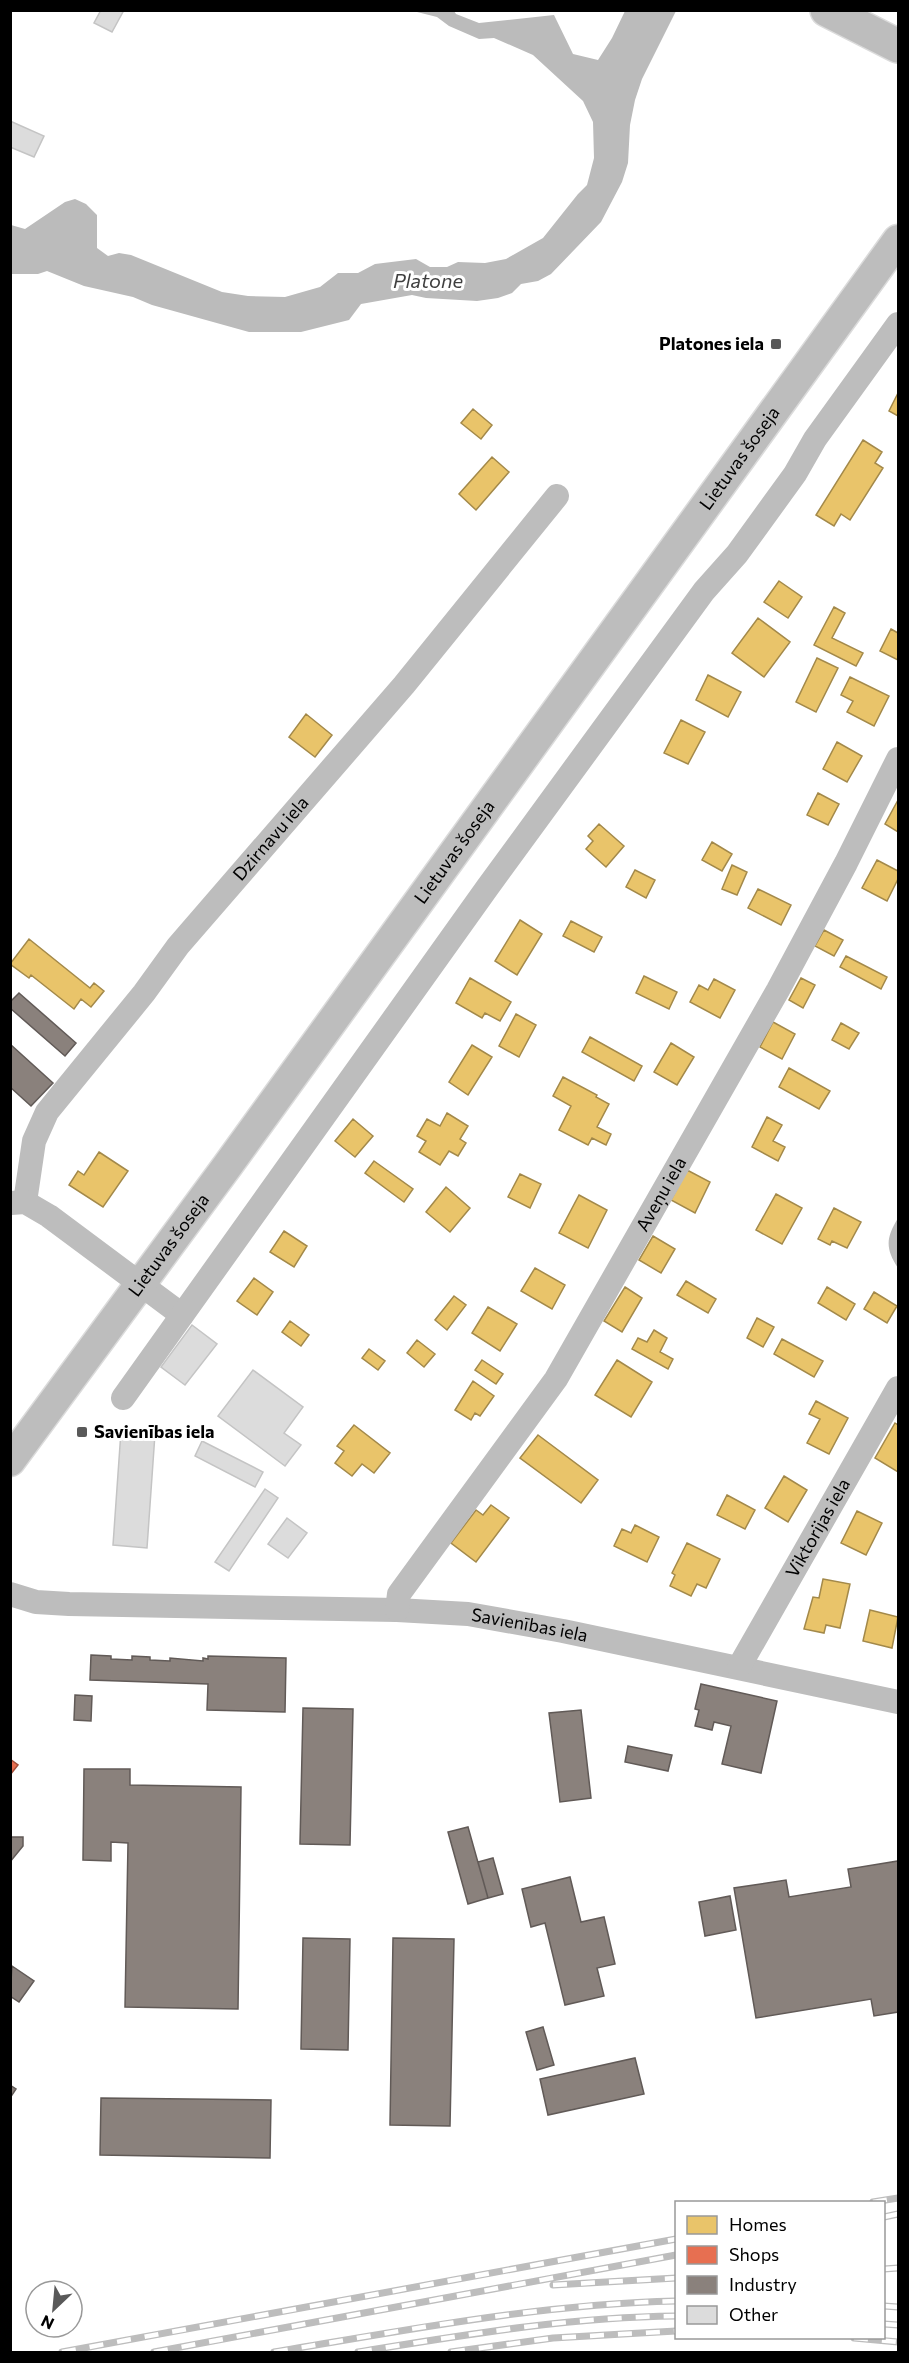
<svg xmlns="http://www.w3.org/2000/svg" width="909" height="2363" font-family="Commissioner,sans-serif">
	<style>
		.water { fill: #bbb }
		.homes { fill: #e9c46a; stroke: #a3894a; stroke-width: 1.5 }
		.shops { fill: #e76f51; stroke: #a24e39; stroke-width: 1.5 }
		.industry { fill: #8a817c; stroke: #615a57; stroke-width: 1.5 }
		.building { fill: #dcdcdc; stroke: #c4c4c4; stroke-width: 1.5 }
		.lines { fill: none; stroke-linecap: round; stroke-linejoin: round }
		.major-casing { stroke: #dbdbdb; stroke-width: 33 }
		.highway-casing { stroke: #dbdbdb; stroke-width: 36 }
		.minor { stroke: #bdbdbd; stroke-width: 24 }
		.major { stroke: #bdbdbd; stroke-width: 30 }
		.highway { stroke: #bdbdbd; stroke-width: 33 }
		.rail-casing { stroke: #bdbdbd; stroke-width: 7 }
		.rail { stroke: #fff; stroke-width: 4.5; stroke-dasharray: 14; stroke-linecap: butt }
		.poi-dot { fill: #595959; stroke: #fff; stroke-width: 2 }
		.labels { text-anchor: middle; stroke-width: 6; stroke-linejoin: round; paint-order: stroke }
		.poi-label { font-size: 18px; font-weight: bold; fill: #000; stroke: #fff; text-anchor: end }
		.street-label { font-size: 18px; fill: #000; stroke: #fff }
		.water-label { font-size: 20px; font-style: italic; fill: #3f3f3f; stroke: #fff }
	</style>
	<rect width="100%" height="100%" fill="#fff"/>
	<path class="water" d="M413 11H454L456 14 479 23 554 15 573 54 598 60 612 38 625 11H676L642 79 635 100 630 125 628 163 622 182 601 222 551 274 538 281 521 284 512 293 498 298 477 301 426 298 412 295 361 304 349 320 301 332H249L152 305 133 297 84 286 47 271 38 274H11V225L25 229 65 202 75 199 86 204 97 215V248L108 256 119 253 131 255 222 292 248 296 285 297 320 287 338 273H358L375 264 416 259 430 267H447L458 262 485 263 506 259 543 238 578 194 587 185 594 158 593 122 583 101 533 55 494 38 479 39 449 26 437 17Z
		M898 1218V1268C885 1248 886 1238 898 1218Z"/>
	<path class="homes" d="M898 393V416L889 411Z
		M473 409 492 425 481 439 461 423Z
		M863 440 882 452 875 463 883 468 850 520 841 514 834 526 816 515Z
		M492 457 509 472 476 510 459 494Z
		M779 581 802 597 788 618 764 602Z
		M834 607 845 613 832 638 863 653 856 666 814 645Z
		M758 618 790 642 764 677 732 653Z
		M891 629 898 633V660L880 651Z
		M817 658 838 668 816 712 796 702Z
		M708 675 741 692 728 717 696 700Z
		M850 677 889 696 874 726 847 712 853 701 841 695Z
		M306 714 332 735 315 757 289 737Z
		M681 720 705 732 688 764 664 753Z
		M837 742 862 756 847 782 823 769Z
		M818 793 839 804 828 825 807 815Z
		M898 800V832L885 824Z
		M599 824 624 846 606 867 586 849 593 841 588 836Z
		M712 842 732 854 722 871 702 860Z
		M877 860 898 871V879L887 901 862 888Z
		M732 865 747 872 737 895 722 889Z
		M635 870 655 880 646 898 626 887Z
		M758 889 791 905 781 925 748 908Z
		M520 920 542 934 517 975 495 961Z
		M571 921 602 937 594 952 563 936Z
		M824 930 843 940 834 956 815 946Z
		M29 939 90 988 94 983 104 991 91 1007 81 999 74 1009 31 975 29 978 10 964Z
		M846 956 887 977 881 989 840 967Z
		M644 976 677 992 669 1009 636 993Z
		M470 978 511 1002 500 1021 485 1013 482 1018 456 1003Z
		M801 978 815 985 803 1008 789 1000Z
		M714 979 735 990 720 1018 690 1002 699 985 708 990Z
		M516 1014 536 1025 519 1057 499 1046Z
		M773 1022 795 1034 782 1059 760 1047Z
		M841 1023 859 1033 849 1049 832 1040Z
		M590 1037 642 1066 634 1081 582 1052Z
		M671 1043 694 1057 677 1085 654 1072Z
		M472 1045 492 1057 468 1095 449 1082Z
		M789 1068 830 1091 819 1109 779 1087Z
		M563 1077 597 1095 596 1097 609 1104 597 1127 611 1134 606 1145 592 1138 588 1145 559 1130 571 1106 553 1096Z
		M447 1113 468 1126 460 1139 466 1143 458 1156 449 1151 440 1165 419 1152 426 1141 417 1136 427 1119 440 1126Z
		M767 1117 782 1125 773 1141 785 1147 778 1161 752 1147Z
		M353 1119 373 1136 355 1157 335 1141Z
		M99 1152 128 1171 103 1207 69 1185 78 1171 84 1175Z
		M374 1161 413 1189 404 1202 365 1173Z
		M687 1170 710 1182 695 1213 671 1200Z
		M520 1174 541 1184 530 1208 508 1197Z
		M446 1187 470 1208 450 1232 426 1212Z
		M776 1194 802 1208 782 1244 756 1230Z
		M579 1195 607 1210 588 1248 559 1233Z
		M834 1208 861 1222 847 1248 832 1241 830 1245 818 1239Z
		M284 1231 307 1246 294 1267 270 1252Z
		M653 1236 675 1249 661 1273 639 1260Z
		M535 1268 565 1285 552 1309 521 1291Z
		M254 1278 273 1292 257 1315 237 1301Z
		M686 1281 716 1299 708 1313 677 1295Z
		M625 1287 642 1298 622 1332 604 1321Z
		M827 1287 855 1304 846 1320 818 1303Z
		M874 1292 897 1306 887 1323 864 1309Z
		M454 1296 466 1305 447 1330 435 1320Z
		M488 1307 517 1324 500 1351 472 1333Z
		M757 1318 774 1327 763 1347 747 1338Z
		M290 1321 309 1335 301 1346 282 1332Z
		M654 1330 667 1338 660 1352 673 1359 668 1369 632 1349 638 1338 647 1342Z
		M782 1339 823 1361 814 1377 774 1354Z
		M417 1340 435 1354 424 1367 407 1353Z
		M369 1349 385 1361 378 1370 362 1358Z
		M482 1360 503 1374 496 1384 475 1370Z
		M617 1360 652 1382 631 1417 595 1395Z
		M473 1381 494 1396 480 1416 475 1413 471 1420 455 1410Z
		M816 1401 848 1418 829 1454 807 1443 820 1419 809 1414Z
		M895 1423 898 1425V1472L875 1458Z
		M354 1425 390 1453 374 1473 362 1464 352 1476 335 1463 344 1451 337 1446Z
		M538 1435 598 1480 581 1503 520 1458Z
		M784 1476 807 1490 788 1522 765 1508Z
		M727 1495 755 1510 745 1529 717 1515Z
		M491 1505 509 1518 476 1562 451 1543 476 1510 483 1515Z
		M857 1511 882 1523 866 1555 841 1543Z
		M635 1525 659 1537 647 1562 614 1546 622 1529 631 1533Z
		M687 1543 720 1559 706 1588 697 1584 691 1596 670 1586 675 1575 672 1573Z
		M823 1579 850 1584 840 1628 826 1625 824 1633 804 1629 813 1597 819 1598Z
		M870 1610 898 1617 892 1648 863 1641Z"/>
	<path class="shops" d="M10 1759 18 1765 10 1775Z"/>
	<path class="industry" d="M19 993 76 1043 65 1056 10 1008V1002Z
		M10 1044 53 1083 31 1106 10 1087Z
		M91 1655 111 1656V1659L132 1660V1656L150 1657V1660L170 1661V1658L203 1661V1658L208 1659V1656L286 1658 285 1712 207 1710 208 1684 90 1680Z
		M701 1684 777 1701 761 1773 722 1764 731 1726 714 1722 712 1730 695 1726 699 1710 695 1709Z
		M75 1695 92 1696 91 1721 74 1720Z
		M303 1708 353 1709 350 1845 300 1844Z
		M581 1710 591 1798 560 1802 549 1713Z
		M628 1746 672 1755 668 1771 625 1762Z
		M84 1769H130V1785L241 1787 238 2009 125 2007 128 1843 111 1842V1861L83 1860Z
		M468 1827 488 1898 468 1904 448 1832Z
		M10 1837H23V1846L10 1862Z
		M493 1858 503 1894 488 1898 478 1862Z
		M898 1861V2012L874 2016 871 1999 756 2018 734 1888 786 1880 789 1897 851 1887 848 1869Z
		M570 1877 581 1922 604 1917 615 1964 597 1968 604 1996 565 2005 545 1923 531 1927 522 1889Z
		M730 1896 736 1930 705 1936 699 1902Z
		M303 1938 350 1939 348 2050 301 2049Z
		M393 1938 454 1939 450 2126 390 2125Z
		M12 1966 34 1981 19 2002 10 1996Z
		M543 2027 554 2065 537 2070 526 2032Z
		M635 2058 644 2094 548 2115 540 2079Z
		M10 2085 16 2089 10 2098Z
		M101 2098 271 2100 270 2158 100 2155Z"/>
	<path class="building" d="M101 10H124L112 32 94 23Z
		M10 121 44 136 34 157 10 147Z
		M192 1325 217 1344 185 1385 161 1367Z
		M253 1370 303 1407 284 1433 301 1445 285 1466 218 1416Z
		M121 1431 155 1434 147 1548 113 1545Z
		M202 1441 263 1472 255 1487 195 1456Z
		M265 1489 278 1498 229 1571 215 1562Z
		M287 1518 307 1533 288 1558 268 1544Z"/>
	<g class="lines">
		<g class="major-casing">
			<g id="major">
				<path id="s5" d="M10 1461 228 1165 898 240"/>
			</g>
		</g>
		<g class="highway-casing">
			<path id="highway" d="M827 10 898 46"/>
		</g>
		<g class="minor">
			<path id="s1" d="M25 1202 34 1141 47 1112 144 993 178 946 404 685 557 496"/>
			<path d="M11 1203 25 1202 49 1216 182 1315"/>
			<path d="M123 1398 487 888 704 591 737 554 795 474 815 439 898 324"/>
			<path id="s2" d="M10 1594 36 1602 69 1604 397 1610 468 1614 563 1631 898 1702"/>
			<path id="s3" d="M397 1610 399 1594 556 1379 778 990 846 863 898 759"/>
			<path id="s4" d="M739 1667 898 1388"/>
		</g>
		<use href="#major" class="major"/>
		<use href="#highway" class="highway"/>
		<g class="rail-casing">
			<path id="rail" d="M873 2202 898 2198
				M884 2217 898 2214
				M884 2269 898 2268
				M553 2285 676 2278
				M884 2306 898 2307
				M884 2324 898 2325
				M854 2338 898 2342
				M62 2352 676 2239
				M154 2352 676 2255
				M274 2352C407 2330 541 2304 676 2301
				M358 2352C464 2335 569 2317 676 2316
				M451 2352 553 2338 676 2331"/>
		</g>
		<use href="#rail" class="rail"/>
	</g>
	<g class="poi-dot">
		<rect x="770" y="338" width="12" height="12" rx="3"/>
		<rect x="76" y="1426" width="12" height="12" rx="3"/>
	</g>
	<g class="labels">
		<g class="poi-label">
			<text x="764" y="350">Platones iela</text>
			<text x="94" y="1438" text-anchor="start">Savienības iela</text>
		</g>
		<g class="street-label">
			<text dy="6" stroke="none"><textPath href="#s5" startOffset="1240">Lietuvas šoseja</textPath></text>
			<text dy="6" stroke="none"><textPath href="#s1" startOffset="447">Dzirnavu iela</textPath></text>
			<text dy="6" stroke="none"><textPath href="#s5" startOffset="754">Lietuvas šoseja</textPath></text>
			<text dy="6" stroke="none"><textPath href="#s3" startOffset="495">Aveņu iela</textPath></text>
			<text dy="6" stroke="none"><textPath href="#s5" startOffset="268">Lietuvas šoseja</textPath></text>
			<text dy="6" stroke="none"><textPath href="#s4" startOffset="160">Viktorijas iela</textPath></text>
			<text dy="6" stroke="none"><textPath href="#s2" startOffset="522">Savienības iela</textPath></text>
		</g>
		<g class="water-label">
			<text x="428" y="288">Platone</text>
		</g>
	</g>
	<rect width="909" height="2363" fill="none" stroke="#000000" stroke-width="24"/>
	<rect x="675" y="2201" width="210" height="138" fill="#ffffff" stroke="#999999" stroke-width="1.5"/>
	<rect x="687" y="2216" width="30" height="18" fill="#e9c46a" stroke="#999999" stroke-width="1.5"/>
	<text x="729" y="2231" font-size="18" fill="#000000">Homes</text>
	<rect x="687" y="2246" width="30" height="18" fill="#e76f51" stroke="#999999" stroke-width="1.5"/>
	<text x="729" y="2261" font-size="18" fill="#000000">Shops</text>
	<rect x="687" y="2276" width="30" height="18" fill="#8a817c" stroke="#999999" stroke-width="1.5"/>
	<text x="729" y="2291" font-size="18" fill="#000000">Industry</text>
	<rect x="687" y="2306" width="30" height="18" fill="#dcdcdc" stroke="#999999" stroke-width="1.5"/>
	<text x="729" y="2321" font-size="18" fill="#000000">Other</text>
	<g transform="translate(54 2309) rotate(206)"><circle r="28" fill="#ffffff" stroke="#999999" stroke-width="1.5"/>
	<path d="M0-4.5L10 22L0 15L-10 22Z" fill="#595959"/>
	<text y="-9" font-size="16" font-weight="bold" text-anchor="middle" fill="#000000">N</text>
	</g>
</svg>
